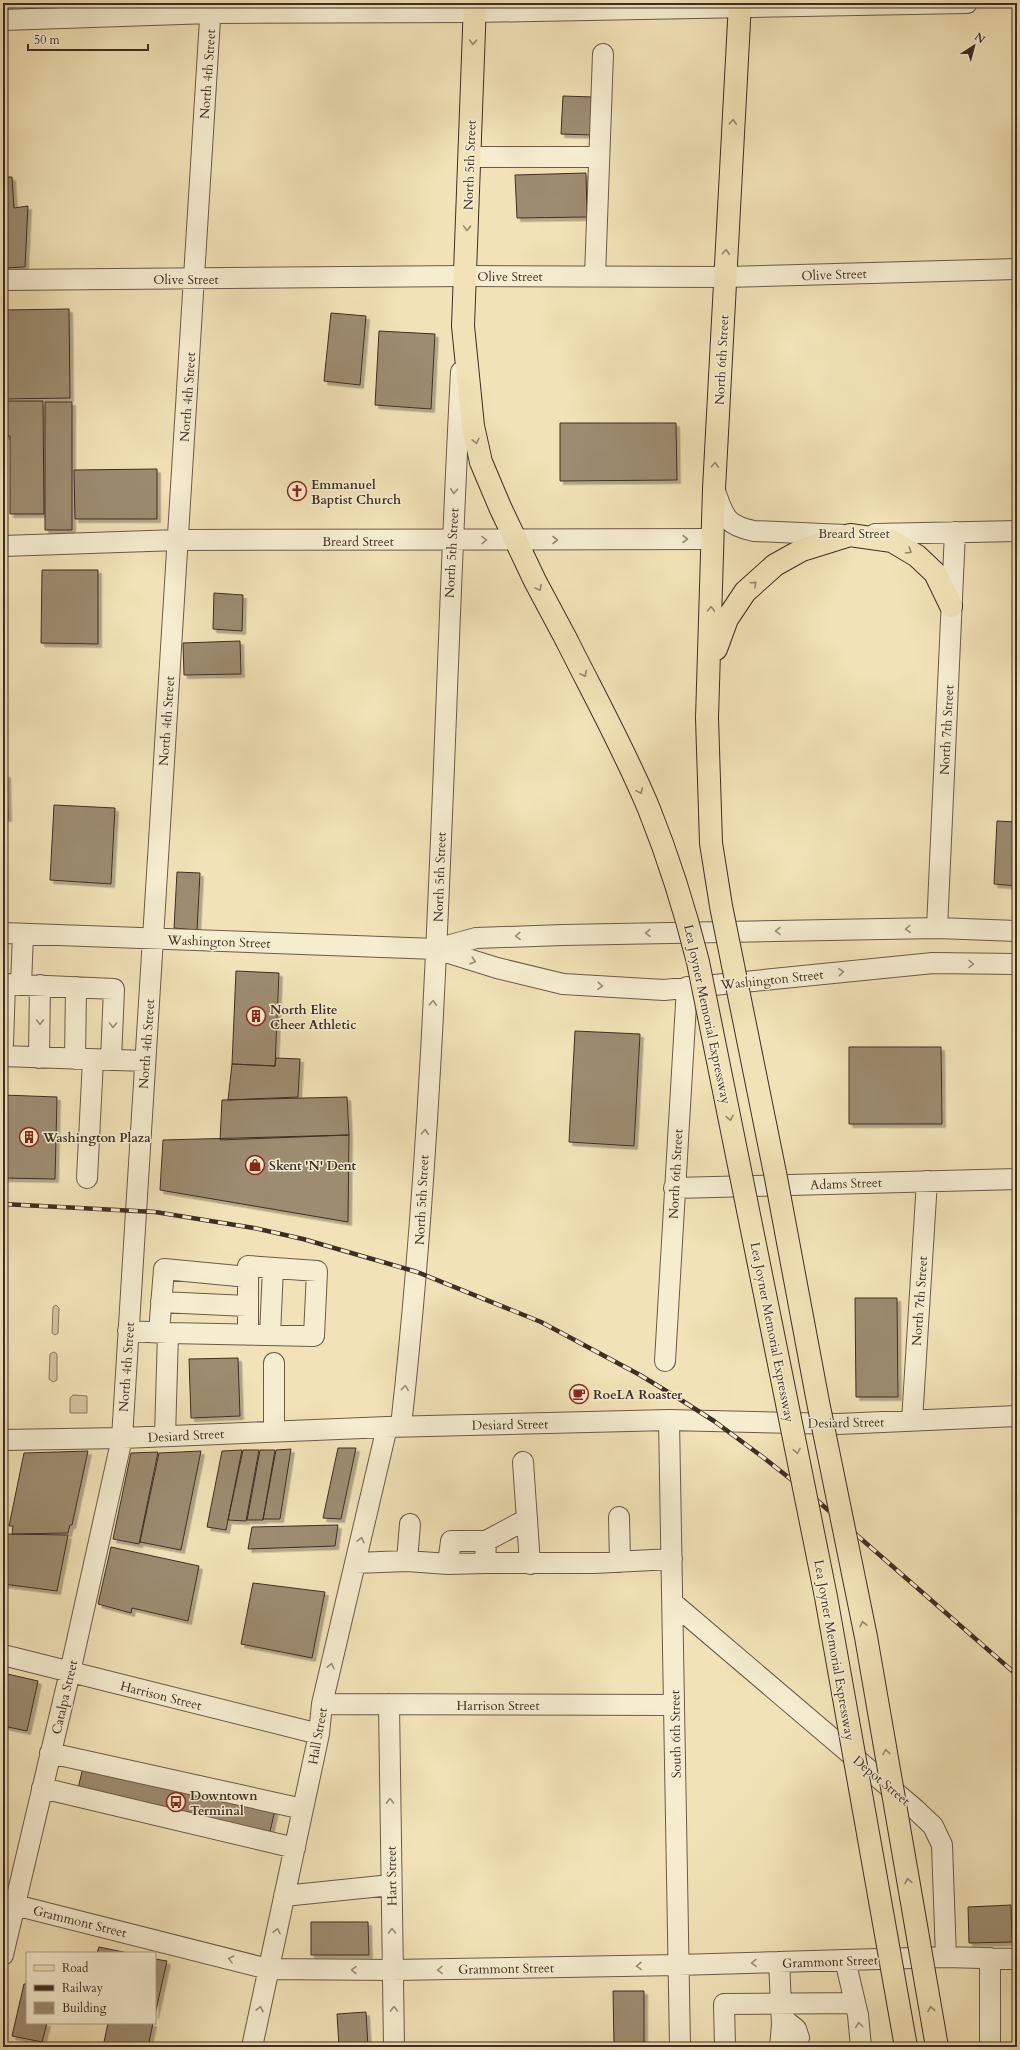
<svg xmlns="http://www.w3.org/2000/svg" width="1020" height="2050" font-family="Cardo,serif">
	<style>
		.green { fill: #d3c49e; stroke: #897860 }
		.building { fill: #9c8c70; stroke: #3f2d23; filter: url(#shadow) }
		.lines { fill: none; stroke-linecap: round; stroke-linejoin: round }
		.minor-casing { stroke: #6c5a48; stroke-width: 22 }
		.major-casing { stroke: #3f2d23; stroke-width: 24 }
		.minor { stroke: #f6edd0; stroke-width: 20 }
		.major { stroke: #f1e3b7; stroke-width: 22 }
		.rail-casing { stroke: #3f2d23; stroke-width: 4.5 }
		.rail { stroke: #f6edd0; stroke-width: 3; stroke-dasharray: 9; stroke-linecap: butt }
		.major-bridge-casing { stroke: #3f2d23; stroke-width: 24; stroke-linecap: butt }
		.major-bridge { stroke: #f1e3b7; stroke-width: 22 }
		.oneway { stroke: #98886d }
		.oneway2 { stroke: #9a8d7a }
		.labels { text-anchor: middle; stroke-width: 3; stroke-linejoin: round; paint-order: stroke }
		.street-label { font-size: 13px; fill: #3f2d23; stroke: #f6edd0 }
		.poi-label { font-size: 13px; font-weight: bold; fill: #3f2d23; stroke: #f6edd0; text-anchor: start }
	</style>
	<defs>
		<filter id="shadow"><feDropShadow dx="3.5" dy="3.5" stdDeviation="0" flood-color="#0004"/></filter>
	</defs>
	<rect width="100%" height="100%" fill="#f1e3b7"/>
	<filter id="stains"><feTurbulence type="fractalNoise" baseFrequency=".005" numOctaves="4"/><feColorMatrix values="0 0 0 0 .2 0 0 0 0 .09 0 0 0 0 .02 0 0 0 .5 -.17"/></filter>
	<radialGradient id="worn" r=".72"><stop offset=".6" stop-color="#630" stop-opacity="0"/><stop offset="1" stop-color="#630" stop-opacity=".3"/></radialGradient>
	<path class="green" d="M56 1305 59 1308 58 1333 55 1335 52 1333 53 1307Z
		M54 1352 57 1354V1380L53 1382 49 1379 50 1354Z
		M73 1395 87 1396V1413H70V1398Z"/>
	<path class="building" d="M563 96 594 97 592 135 561 134Z
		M586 173 587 217 517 218 515 175Z
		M3 177H12L14 208 28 206 25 267 3 268Z
		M69 309 70 398 3 399V310Z
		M331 313 366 316 360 385 324 381Z
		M379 331 435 334 431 409 375 405Z
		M3 401H43L44 514H10V436H3Z
		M45 402H72V530H45Z
		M560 423H676L677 480 560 481Z
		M157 469V519H75L74 470Z
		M42 570H98V644L41 643Z
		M214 593 243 595 242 631 213 629Z
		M240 641 241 674 184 675 183 643Z
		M3 774H7L8 818H3Z
		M54 805 115 808 111 884 50 880Z
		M997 821 1017 822V886L994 884Z
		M177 872 200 873 197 930 174 928Z
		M236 971 279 973 275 1066 232 1064Z
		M575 1031 640 1034 634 1146 569 1142Z
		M849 1047H941L942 1124H849Z
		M276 1058 300 1059 298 1097 228 1100 232 1064 275 1066Z
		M3 1095 57 1097 55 1179 3 1178Z
		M347 1097 349 1135 220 1140 222 1100Z
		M349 1135 348 1222 160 1190 163 1140Z
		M855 1298H897L898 1397H856Z
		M238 1358 240 1416 191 1418 189 1359Z
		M338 1448H356L341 1519 323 1518Z
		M291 1449 280 1519H263L276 1450Z
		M242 1450 226 1530 207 1527 222 1451Z
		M243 1450H259L246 1521 228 1520Z
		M260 1450H275L263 1520H247Z
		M88 1451 72 1525H70L68 1533 12 1534 13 1526H9L24 1453Z
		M201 1451 181 1550 140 1542 159 1453Z
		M158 1452 139 1544 113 1539 131 1453Z
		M338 1525 335 1546 248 1549 252 1527Z
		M3 1534 68 1535 57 1591 3 1584Z
		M111 1547 199 1566 188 1621 132 1608 131 1613 98 1604Z
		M253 1583 325 1592 312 1658 241 1644Z
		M3 1673 38 1681 27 1731 3 1726Z
		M83 1767 275 1810 269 1836 77 1793Z
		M1011 1905 1012 1942 969 1943 968 1907Z
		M311 1922H368L369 1955H311Z
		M99 1947 128 1953H97Z
		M155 1959 167 1961 155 2015Z
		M24 1984H27V2023H47L42 2042 12 2036Z
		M613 1991H644V2046H614Z
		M366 2012 368 2047H339L337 2014Z
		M108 2023H153L148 2047H103Z"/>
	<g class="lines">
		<g class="minor-casing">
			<path id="minor" d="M3 20 211 13 474 12 967 3
				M469 157H599
				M595 276 603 54
				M3 280 465 276 725 277 1017 269
				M715 491C724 516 725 525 754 531L845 535
				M875 534 1017 531
				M3 546 178 540 713 539
				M937 928 955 532
				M3 933 436 949 497 968 563 984 664 990 933 963 1017 964
				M436 949 476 938 563 935 937 928 1017 931
				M3 984 114 989 111 1060
				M21 985 23 934
				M3 1044 5 984
				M3 1056 145 1061
				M39 1058 40 985
				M75 1059 76 987
				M87 1178 93 1060
				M674 1188 1017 1179
				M161 1302 247 1306
				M128 1331 168 1333 165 1436
				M159 1332 164 1269 248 1277
				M168 1333 314 1336 317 1271 248 1266V1335
				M270 1335 273 1268
				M665 1361 687 987
				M669 1420 680 2047
				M912 1421 927 1181
				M401 1426C440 1077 442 723 461 372
				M274 1431V1363
				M3 1440 122 1438 387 1427 669 1420 838 1424 1017 1416
				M523 1462 530 1564
				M619 1517 620 1562
				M486 1541 527 1519
				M407 1561 410 1524
				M355 1563 407 1561 448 1564
				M485 1563 448 1564 451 1541H486L485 1563H594L672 1559
				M673 1603 915 1809 933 1826 942 1845 946 1957
				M3 1655 319 1734
				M322 1704 674 1705
				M389 1704 394 2047
				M50 1753 303 1809
				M42 1788 295 1848
				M284 1896 391 1885
				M3 1902 268 1969 393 1970 678 1965 946 1957 1017 1959
				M3 1955 70 1672 122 1438 211 3
				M990 1958V2047
				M845 1960 858 2015 861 2047
				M779 1962 782 2025 780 2047
				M782 2018 796 2029 799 2038
				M252 2047 319 1734 322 1704 387 1427
				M725 2047 724 2004 855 2003"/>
		</g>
		<g class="major-casing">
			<path id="major" d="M475 3 463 326 473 426 481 462 500 507 535 581 566 639
				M716 649 727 619 745 592 775 565 802 550 850 535 892 541 917 556 935 573 951 606
				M707 718 714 489 740 3"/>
		</g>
		<use href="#minor" class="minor"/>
		<use href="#major" class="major"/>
		<g class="rail-casing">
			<path id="rail" d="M3 1204 155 1212 254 1228 303 1239 417 1272 541 1322 640 1375 681 1400 714 1421 764 1458 812 1496 1017 1675"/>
		</g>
		<use href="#rail" class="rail"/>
		<g class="major-bridge-casing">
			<path id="major-bridge" d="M566 639C594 695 625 751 649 809 669 859 685 910 698 962L826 1597 906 2047
				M707 718 711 843 721 906 776 1178 818 1402 866 1637 937 2047"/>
		</g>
		<use href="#major-bridge" class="major-bridge"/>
	</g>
	<defs><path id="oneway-chevron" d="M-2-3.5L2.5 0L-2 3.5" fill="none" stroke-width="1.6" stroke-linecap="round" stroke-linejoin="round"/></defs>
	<g class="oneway">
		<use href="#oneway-chevron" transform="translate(473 42) rotate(92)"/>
		<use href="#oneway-chevron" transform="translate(733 122) rotate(-87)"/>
		<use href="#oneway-chevron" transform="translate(467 228) rotate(92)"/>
		<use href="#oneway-chevron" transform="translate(726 252) rotate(-87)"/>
		<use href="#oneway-chevron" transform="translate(476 441) rotate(77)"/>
		<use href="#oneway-chevron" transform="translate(715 465) rotate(-87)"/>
		<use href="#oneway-chevron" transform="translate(909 551) rotate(31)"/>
		<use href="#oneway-chevron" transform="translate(754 584) rotate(-42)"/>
		<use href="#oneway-chevron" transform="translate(539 588) rotate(62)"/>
		<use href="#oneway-chevron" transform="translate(711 609) rotate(-89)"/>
		<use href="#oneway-chevron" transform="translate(584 674) rotate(63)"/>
		<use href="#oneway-chevron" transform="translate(640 791) rotate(66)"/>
		<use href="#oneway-chevron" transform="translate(730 1118) rotate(79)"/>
		<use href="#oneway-chevron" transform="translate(797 1451) rotate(79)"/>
		<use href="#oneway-chevron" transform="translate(863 1624) rotate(-102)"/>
		<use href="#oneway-chevron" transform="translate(886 1752) rotate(-100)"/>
		<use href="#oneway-chevron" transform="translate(908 1881) rotate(-100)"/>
		<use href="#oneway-chevron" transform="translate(931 2009) rotate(-100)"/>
	</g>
	<g class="oneway2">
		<use href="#oneway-chevron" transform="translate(454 491) rotate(93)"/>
		<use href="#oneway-chevron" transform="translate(685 539)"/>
		<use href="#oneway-chevron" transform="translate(484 540) rotate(-1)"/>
		<use href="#oneway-chevron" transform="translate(555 540)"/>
		<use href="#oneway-chevron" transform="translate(908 929) rotate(179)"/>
		<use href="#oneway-chevron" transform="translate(778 931) rotate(179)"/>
		<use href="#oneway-chevron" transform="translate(648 933) rotate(179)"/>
		<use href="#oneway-chevron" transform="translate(518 936) rotate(178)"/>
		<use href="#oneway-chevron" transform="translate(473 961) rotate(18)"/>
		<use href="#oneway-chevron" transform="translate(971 964) rotate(1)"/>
		<use href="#oneway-chevron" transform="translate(841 972) rotate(-5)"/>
		<use href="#oneway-chevron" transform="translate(600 986) rotate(4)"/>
		<use href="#oneway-chevron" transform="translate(433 1003) rotate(-87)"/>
		<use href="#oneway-chevron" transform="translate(40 1022) rotate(90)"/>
		<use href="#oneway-chevron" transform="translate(113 1025) rotate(92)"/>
		<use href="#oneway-chevron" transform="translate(425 1132) rotate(-87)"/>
		<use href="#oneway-chevron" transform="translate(405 1388) rotate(-84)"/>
		<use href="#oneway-chevron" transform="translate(361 1540) rotate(-77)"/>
		<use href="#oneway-chevron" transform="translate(331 1666) rotate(-77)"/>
		<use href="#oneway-chevron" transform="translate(390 1801) rotate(-91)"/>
		<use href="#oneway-chevron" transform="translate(277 1931) rotate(-78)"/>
		<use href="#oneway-chevron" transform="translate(392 1931) rotate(-91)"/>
		<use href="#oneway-chevron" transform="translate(231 1959) rotate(-166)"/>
		<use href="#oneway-chevron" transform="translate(754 1963) rotate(178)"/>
		<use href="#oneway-chevron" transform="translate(639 1966) rotate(179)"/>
		<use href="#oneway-chevron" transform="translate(354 1970) rotate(-179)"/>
		<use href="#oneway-chevron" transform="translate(440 1970) rotate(179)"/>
		<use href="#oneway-chevron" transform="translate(260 2009) rotate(-78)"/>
		<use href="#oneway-chevron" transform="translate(394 2009) rotate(-91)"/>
		<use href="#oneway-chevron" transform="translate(859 2025) rotate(-97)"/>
	</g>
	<defs>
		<g id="church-ring" transform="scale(1)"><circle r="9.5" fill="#f6edd0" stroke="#8f2418" stroke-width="1.5"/><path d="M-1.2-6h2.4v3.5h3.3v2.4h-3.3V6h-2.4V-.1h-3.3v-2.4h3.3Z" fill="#8f2418"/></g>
		<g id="building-ring" transform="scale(1)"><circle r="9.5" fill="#f6edd0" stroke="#8f2418" stroke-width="1.5"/><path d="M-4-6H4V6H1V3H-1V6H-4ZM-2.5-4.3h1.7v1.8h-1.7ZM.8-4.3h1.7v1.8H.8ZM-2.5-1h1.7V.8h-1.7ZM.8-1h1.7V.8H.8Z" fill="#8f2418"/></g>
		<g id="shop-ring" transform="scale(1)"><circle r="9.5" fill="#f6edd0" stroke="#8f2418" stroke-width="1.5"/><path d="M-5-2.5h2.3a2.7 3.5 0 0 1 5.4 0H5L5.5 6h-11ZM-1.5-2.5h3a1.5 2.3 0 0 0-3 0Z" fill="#8f2418"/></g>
		<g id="cafe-ring" transform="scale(1)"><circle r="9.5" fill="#f6edd0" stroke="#8f2418" stroke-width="1.5"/><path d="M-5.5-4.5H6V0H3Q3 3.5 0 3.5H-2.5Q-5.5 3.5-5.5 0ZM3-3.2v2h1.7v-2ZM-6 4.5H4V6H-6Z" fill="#8f2418"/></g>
		<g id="bus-ring" transform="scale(1)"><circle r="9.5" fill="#f6edd0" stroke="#8f2418" stroke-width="1.5"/><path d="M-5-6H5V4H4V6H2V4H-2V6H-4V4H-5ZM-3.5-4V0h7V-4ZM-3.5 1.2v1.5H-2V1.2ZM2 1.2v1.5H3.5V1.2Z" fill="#8f2418"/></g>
	</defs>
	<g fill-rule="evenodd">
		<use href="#church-ring" x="297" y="491"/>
		<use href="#building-ring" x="256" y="1016"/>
		<use href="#building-ring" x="29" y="1137"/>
		<use href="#shop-ring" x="255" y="1165"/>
		<use href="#cafe-ring" x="579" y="1394"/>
		<use href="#bus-ring" x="176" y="1802"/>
	</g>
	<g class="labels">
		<g class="street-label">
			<text transform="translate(207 74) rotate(-86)" y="5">North 4th Street</text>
			<text transform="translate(469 165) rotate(-88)" y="5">North 5th Street</text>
			<text transform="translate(834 274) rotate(-2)" y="5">Olive Street</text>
			<text x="510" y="281">Olive Street</text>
			<text x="186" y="284">Olive Street</text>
			<text transform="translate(721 360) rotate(-87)" y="5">North 6th Street</text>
			<text transform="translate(187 397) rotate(-86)" y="5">North 4th Street</text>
			<text x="854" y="538">Breard Street</text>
			<text x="358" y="546">Breard Street</text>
			<text transform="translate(451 553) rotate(-87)" y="5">North 5th Street</text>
			<text transform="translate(166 721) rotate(-86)" y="5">North 4th Street</text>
			<text transform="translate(946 730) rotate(-87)" y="5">North 7th Street</text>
			<text transform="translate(439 877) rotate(-88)" y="5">North 5th Street</text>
			<text transform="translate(219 941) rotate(2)" y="5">Washington Street</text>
			<text transform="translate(772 979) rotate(-6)" y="5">Washington Street</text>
			<text transform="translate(708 1014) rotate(78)" y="5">Lea Joyner Memorial Expressway</text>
			<text transform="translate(146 1044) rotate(-86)" y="5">North 4th Street</text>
			<text transform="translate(675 1174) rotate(-87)" y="5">North 6th Street</text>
			<text transform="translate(846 1183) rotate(-2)" y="5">Adams Street</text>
			<text transform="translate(421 1200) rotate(-87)" y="5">North 5th Street</text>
			<text transform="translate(919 1301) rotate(-86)" y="5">North 7th Street</text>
			<text transform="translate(773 1332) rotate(79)" y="5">Lea Joyner Memorial Expressway</text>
			<text transform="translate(126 1367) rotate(-86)" y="5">North 4th Street</text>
			<text transform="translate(846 1422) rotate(-1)" y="5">Desiard Street</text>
			<text transform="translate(510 1424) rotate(-1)" y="5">Desiard Street</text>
			<text transform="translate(186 1435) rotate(-3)" y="5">Desiard Street</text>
			<text transform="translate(835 1650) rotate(80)" y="5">Lea Joyner Memorial Expressway</text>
			<text transform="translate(161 1695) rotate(14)" y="5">Harrison Street</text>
			<text transform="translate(64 1697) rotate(-77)" y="5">Catalpa Street</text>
			<text x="498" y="1710">Harrison Street</text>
			<text transform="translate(675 1734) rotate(-91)" y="5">South 6th Street</text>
			<text transform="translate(317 1736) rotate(-80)" y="5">Hall Street</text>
			<text transform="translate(882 1780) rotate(40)" y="5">Depot Street</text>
			<text transform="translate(391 1876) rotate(-91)" y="5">Hart Street</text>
			<text transform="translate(80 1921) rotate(14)" y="5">Grammont Street</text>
			<text transform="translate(830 1961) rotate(-2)" y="5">Grammont Street</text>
			<text transform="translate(506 1968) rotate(-1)" y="5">Grammont Street</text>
		</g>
		<g class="poi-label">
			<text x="311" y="489">Emmanuel<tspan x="311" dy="15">Baptist Church</tspan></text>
			<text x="270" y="1014">North Elite<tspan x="270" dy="15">Cheer Athletic</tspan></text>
			<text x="43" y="1142">Washington Plaza</text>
			<text x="269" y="1170">Skent 'N' Dent</text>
			<text x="593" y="1399">RoeLA Roaster</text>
			<text x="190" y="1800">Downtown<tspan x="190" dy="15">Terminal</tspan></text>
		</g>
	</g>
	<rect width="1020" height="2050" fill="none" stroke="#f1e3b7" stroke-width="16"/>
	<rect x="4" y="4" width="1012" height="2042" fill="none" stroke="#3f2d23" stroke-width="2"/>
	<rect x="8" y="8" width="1004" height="2034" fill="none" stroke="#3f2d23"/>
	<rect x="26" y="1952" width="130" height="72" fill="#f6edd0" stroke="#ada08b"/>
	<rect x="34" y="1965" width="20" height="6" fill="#f1e3b7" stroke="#ada08b"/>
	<text x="62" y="1972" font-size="12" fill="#3f2d23">Road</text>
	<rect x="34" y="1985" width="20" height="6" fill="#3f2d23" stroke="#ada08b"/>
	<text x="62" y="1992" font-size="12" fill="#3f2d23">Railway</text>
	<rect x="34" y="2002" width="20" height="12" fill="#9c8c70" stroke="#ada08b"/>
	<text x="62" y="2012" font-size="12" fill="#3f2d23">Building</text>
	<g transform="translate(974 46) rotate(36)" stroke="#f6edd0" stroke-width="3" paint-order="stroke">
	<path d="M0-3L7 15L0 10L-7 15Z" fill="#3f2d23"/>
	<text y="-6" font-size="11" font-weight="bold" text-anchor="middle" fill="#3f2d23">N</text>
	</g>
	<path d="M28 44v6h120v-6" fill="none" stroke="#3f2d23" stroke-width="2"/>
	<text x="34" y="44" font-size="12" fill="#3f2d23" stroke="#f6edd0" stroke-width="3" paint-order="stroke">50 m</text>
	<rect width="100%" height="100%" filter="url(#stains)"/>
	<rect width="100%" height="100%" fill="url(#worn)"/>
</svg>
